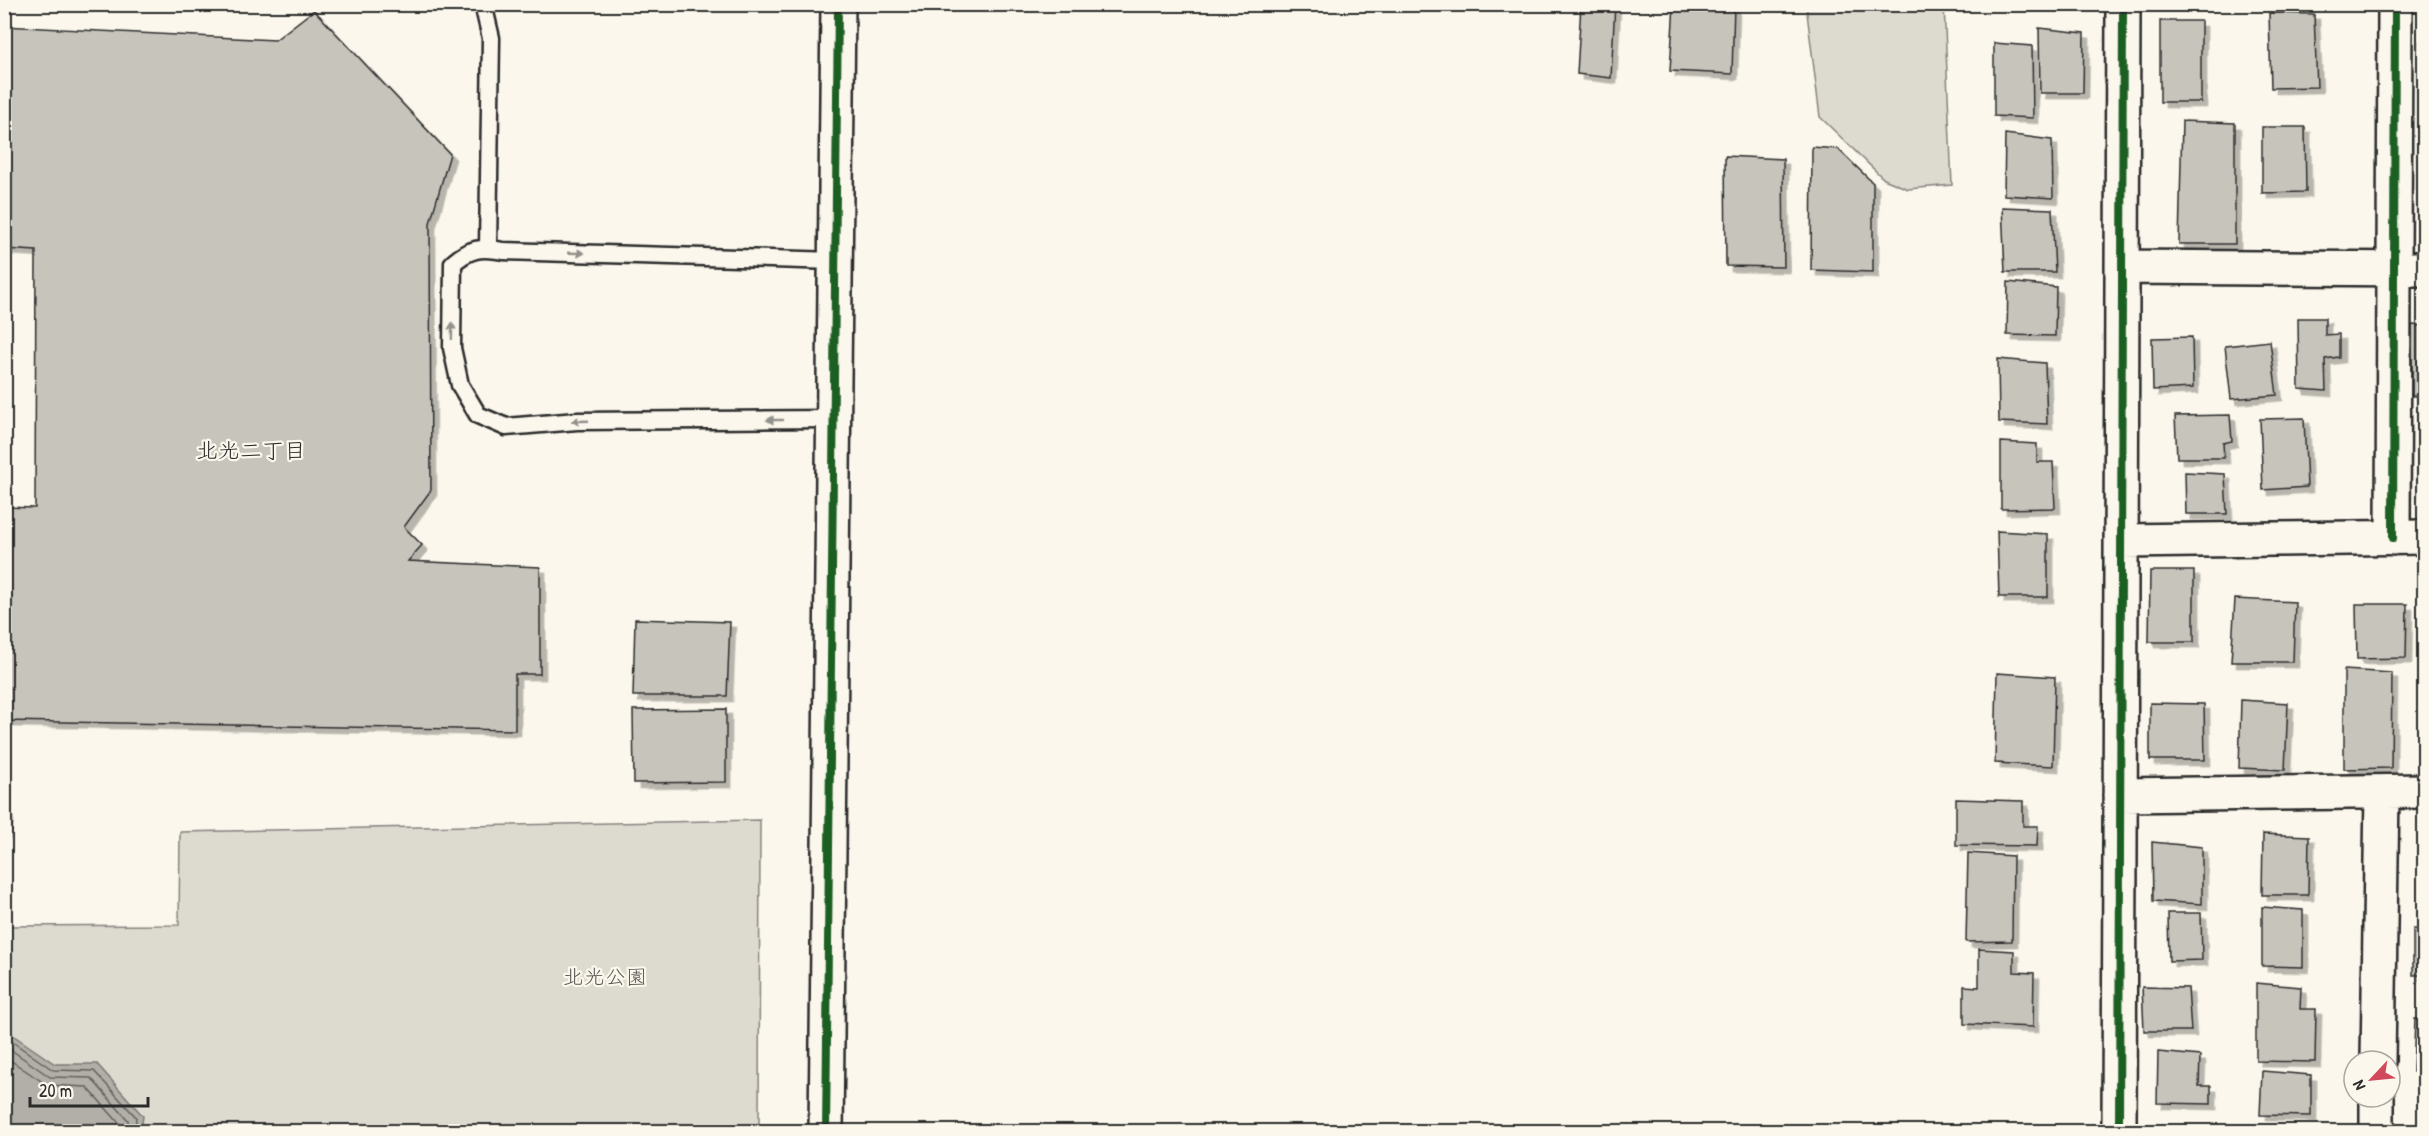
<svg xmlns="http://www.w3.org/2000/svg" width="2429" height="1136" font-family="'Patrick Hand','Klee One',sans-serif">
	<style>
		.green { fill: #dddad0; stroke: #84827e; stroke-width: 1.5 }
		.water { fill: #b1afa7; stroke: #7b7a75; stroke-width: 1.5 }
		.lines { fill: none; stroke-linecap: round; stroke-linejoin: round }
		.shore { stroke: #61605d; stroke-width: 1.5 }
		.building { fill: #c7c4bc; stroke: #2b2b2b; stroke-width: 1.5; filter: url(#shadow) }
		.lane-casing { stroke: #2b2b2b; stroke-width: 21 }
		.street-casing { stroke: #2b2b2b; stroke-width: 38 }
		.secondary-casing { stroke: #2b2b2b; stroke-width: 38 }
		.lane { stroke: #fbf7ec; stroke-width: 16 }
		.street { stroke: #fbf7ec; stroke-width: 33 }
		.secondary { stroke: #fbf7ec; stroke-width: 33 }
		.cycleway-casing { stroke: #fbf7ec; stroke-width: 11 }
		.cycleway { stroke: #1b5e20; stroke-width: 8 }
		.oneway { fill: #93918c }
		.labels { text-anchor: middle; stroke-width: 4.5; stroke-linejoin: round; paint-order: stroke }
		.park-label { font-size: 21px; fill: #585754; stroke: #fbf7ec }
		.neighbourhood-label { font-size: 22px; fill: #2b2b2b; stroke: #fbf7ec }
	</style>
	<defs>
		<filter id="shadow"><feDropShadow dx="5.5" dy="5.5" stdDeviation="0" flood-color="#0004"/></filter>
	</defs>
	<rect width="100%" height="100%" fill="#fbf7ec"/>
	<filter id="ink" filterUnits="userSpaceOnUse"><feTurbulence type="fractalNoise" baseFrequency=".0167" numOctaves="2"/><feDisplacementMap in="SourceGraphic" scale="12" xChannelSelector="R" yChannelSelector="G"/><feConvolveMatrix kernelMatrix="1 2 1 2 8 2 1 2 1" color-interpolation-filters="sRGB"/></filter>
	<g filter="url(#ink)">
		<path class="green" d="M1806 5H1944L1952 185 1908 189 1884 179 1820 117Z
			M760 820 759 1131H5L4 926 179 925 180 832Z"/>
		<path class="water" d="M4 1029 55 1064H97L143 1116 141 1131H5Z"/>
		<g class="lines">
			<path class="shore" d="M4 1036 53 1070 94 1071 136 1117 135 1132
				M4 1045 50 1077 91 1078 128 1120V1132
				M4 1056 47 1085 87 1087 119 1123V1132"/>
		</g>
		<path class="building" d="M1581 4H1615L1611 78 1577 74Z
			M1674 4H1734L1732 74 1670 71Z
			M314 10 450 154 430 223 431 490 404 527 422 545 408 561 540 567V674H515V730L4 721V507L35 508 36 251 4 249V26L275 40Z
			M2269 13 2314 14 2317 87 2271 88Z
			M2160 21H2201V102H2160Z
			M2039 28 2084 33 2083 93H2040Z
			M2420 42H2424V90H2423Z
			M1994 43 2032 46 2033 118 1994 116Z
			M2182 121 2235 123V244H2179Z
			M2424 126V174H2421L2419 127Z
			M2262 127H2305L2306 192 2262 193Z
			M2005 134 2052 140 2053 198 2004 195Z
			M1812 147 1838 149 1873 183V272L1811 270Z
			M1725 156 1783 159 1784 267 1726 266Z
			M2002 207 2052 209 2055 272H2005Z
			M2008 282 2056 287 2055 336 2007 335Z
			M2298 318H2325V335L2339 334V357L2325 359 2326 391 2299 389Z
			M2412 325 2424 326V396H2412Z
			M2192 337 2193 388 2153 390 2152 338Z
			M2270 341 2277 395 2231 399 2225 346Z
			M1998 359 2045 363 2047 424 1999 422Z
			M2230 415 2232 441 2223 443 2224 458H2177L2175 416Z
			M2304 418 2307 487 2263 490 2260 419Z
			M2418 433H2424V510H2421Z
			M2001 442 2037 444V462H2053L2055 508 2001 509Z
			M2185 472 2225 474 2227 514H2186Z
			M1997 531 2048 534V597H1999Z
			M2150 571H2194V642H2149Z
			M2235 599 2295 602 2293 662H2231Z
			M2356 604H2407L2406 658 2357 659Z
			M635 619 730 622 727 696H633Z
			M2344 670 2392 673 2391 768 2344 769Z
			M1997 673 2055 677 2053 766 1995 763Z
			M2241 700 2288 703 2285 770 2239 768Z
			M2150 703 2204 704 2205 760H2150Z
			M726 709V782L634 783 633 710Z
			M4 799 8 816 4 834Z
			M1956 799 2023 801V826H2038L2037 846 1956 845Z
			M2263 834 2309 836 2308 895H2262Z
			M2152 842 2202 847V904L2153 901Z
			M1968 853 2013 856 2012 941 1966 942Z
			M2262 907 2303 910V967L2262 966Z
			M2168 913H2201L2202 960 2169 961Z
			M2413 929H2424V975H2413Z
			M1979 949 2014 951V972L2034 973 2033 1027 1964 1024V986L1979 987Z
			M2256 983 2301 987 2300 1009H2316L2315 1062 2256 1061Z
			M2142 987 2188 988 2191 1031H2144Z
			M2415 1019 2424 1020V1072H2413Z
			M2158 1052 2200 1056 2199 1086H2211V1104L2157 1103Z
			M2262 1071 2311 1075V1116L2260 1115Z
			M2420 1114 2424 1115V1132H2419Z
			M2157 1129 2180 1132H2157Z
			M2258 1129 2289 1132H2258Z"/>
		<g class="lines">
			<g class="lane-casing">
				<path id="lane" d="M483 4 491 38 488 248
					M834 419 577 421 506 427 478 415 460 385 452 348 453 263C470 248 481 247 503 251L835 261"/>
			</g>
			<g class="street-casing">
				<path id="street" d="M2122 267 2424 269
					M2393 538 2395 4
					M2121 541 2424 537
					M2120 795 2424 791
					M2378 1061 2382 792
					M2119 1132 2123 4
					M2377 1132V1097"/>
			</g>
			<g class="secondary-casing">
				<path id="secondary" d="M826 1132 838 4"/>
			</g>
			<use href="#lane" class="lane"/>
			<use href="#street" class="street"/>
			<use href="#secondary" class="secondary"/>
			<g class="cycleway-casing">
				<path id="cycleway" d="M2393 538 2395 4
					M826 1132 838 4
					M2119 1132 2123 4"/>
			</g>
			<use href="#cycleway" class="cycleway"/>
		</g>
		<defs><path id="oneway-solid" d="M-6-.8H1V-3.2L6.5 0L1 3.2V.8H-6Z" transform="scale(1.5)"/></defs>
		<g class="oneway">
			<use href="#oneway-solid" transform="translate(576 253) rotate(2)"/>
			<use href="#oneway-solid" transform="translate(452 331) rotate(-89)"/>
			<use href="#oneway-solid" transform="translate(775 420) rotate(180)"/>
			<use href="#oneway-solid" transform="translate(580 421) rotate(178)"/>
		</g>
	</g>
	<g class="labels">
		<g class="park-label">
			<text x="605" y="984">北光公園</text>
		</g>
		<g class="neighbourhood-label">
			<text x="251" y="458">北光二丁目</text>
		</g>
	</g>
	<rect width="2429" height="1136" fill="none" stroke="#fbf7ec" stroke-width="24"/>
	<rect x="12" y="12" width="2405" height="1112" fill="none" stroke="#2b2b2b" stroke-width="2" filter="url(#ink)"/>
	<g transform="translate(2372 1079) rotate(244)"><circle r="28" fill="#fbf7ec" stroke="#a8a59f" stroke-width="1.5"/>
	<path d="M0-4.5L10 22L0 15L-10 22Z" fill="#d1495b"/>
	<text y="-9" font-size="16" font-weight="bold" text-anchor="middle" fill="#2b2b2b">N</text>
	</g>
	<path d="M30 1097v9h118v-9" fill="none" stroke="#2b2b2b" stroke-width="3"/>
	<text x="39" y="1097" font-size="18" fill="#2b2b2b" stroke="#fbf7ec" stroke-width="4.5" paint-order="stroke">20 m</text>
</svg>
